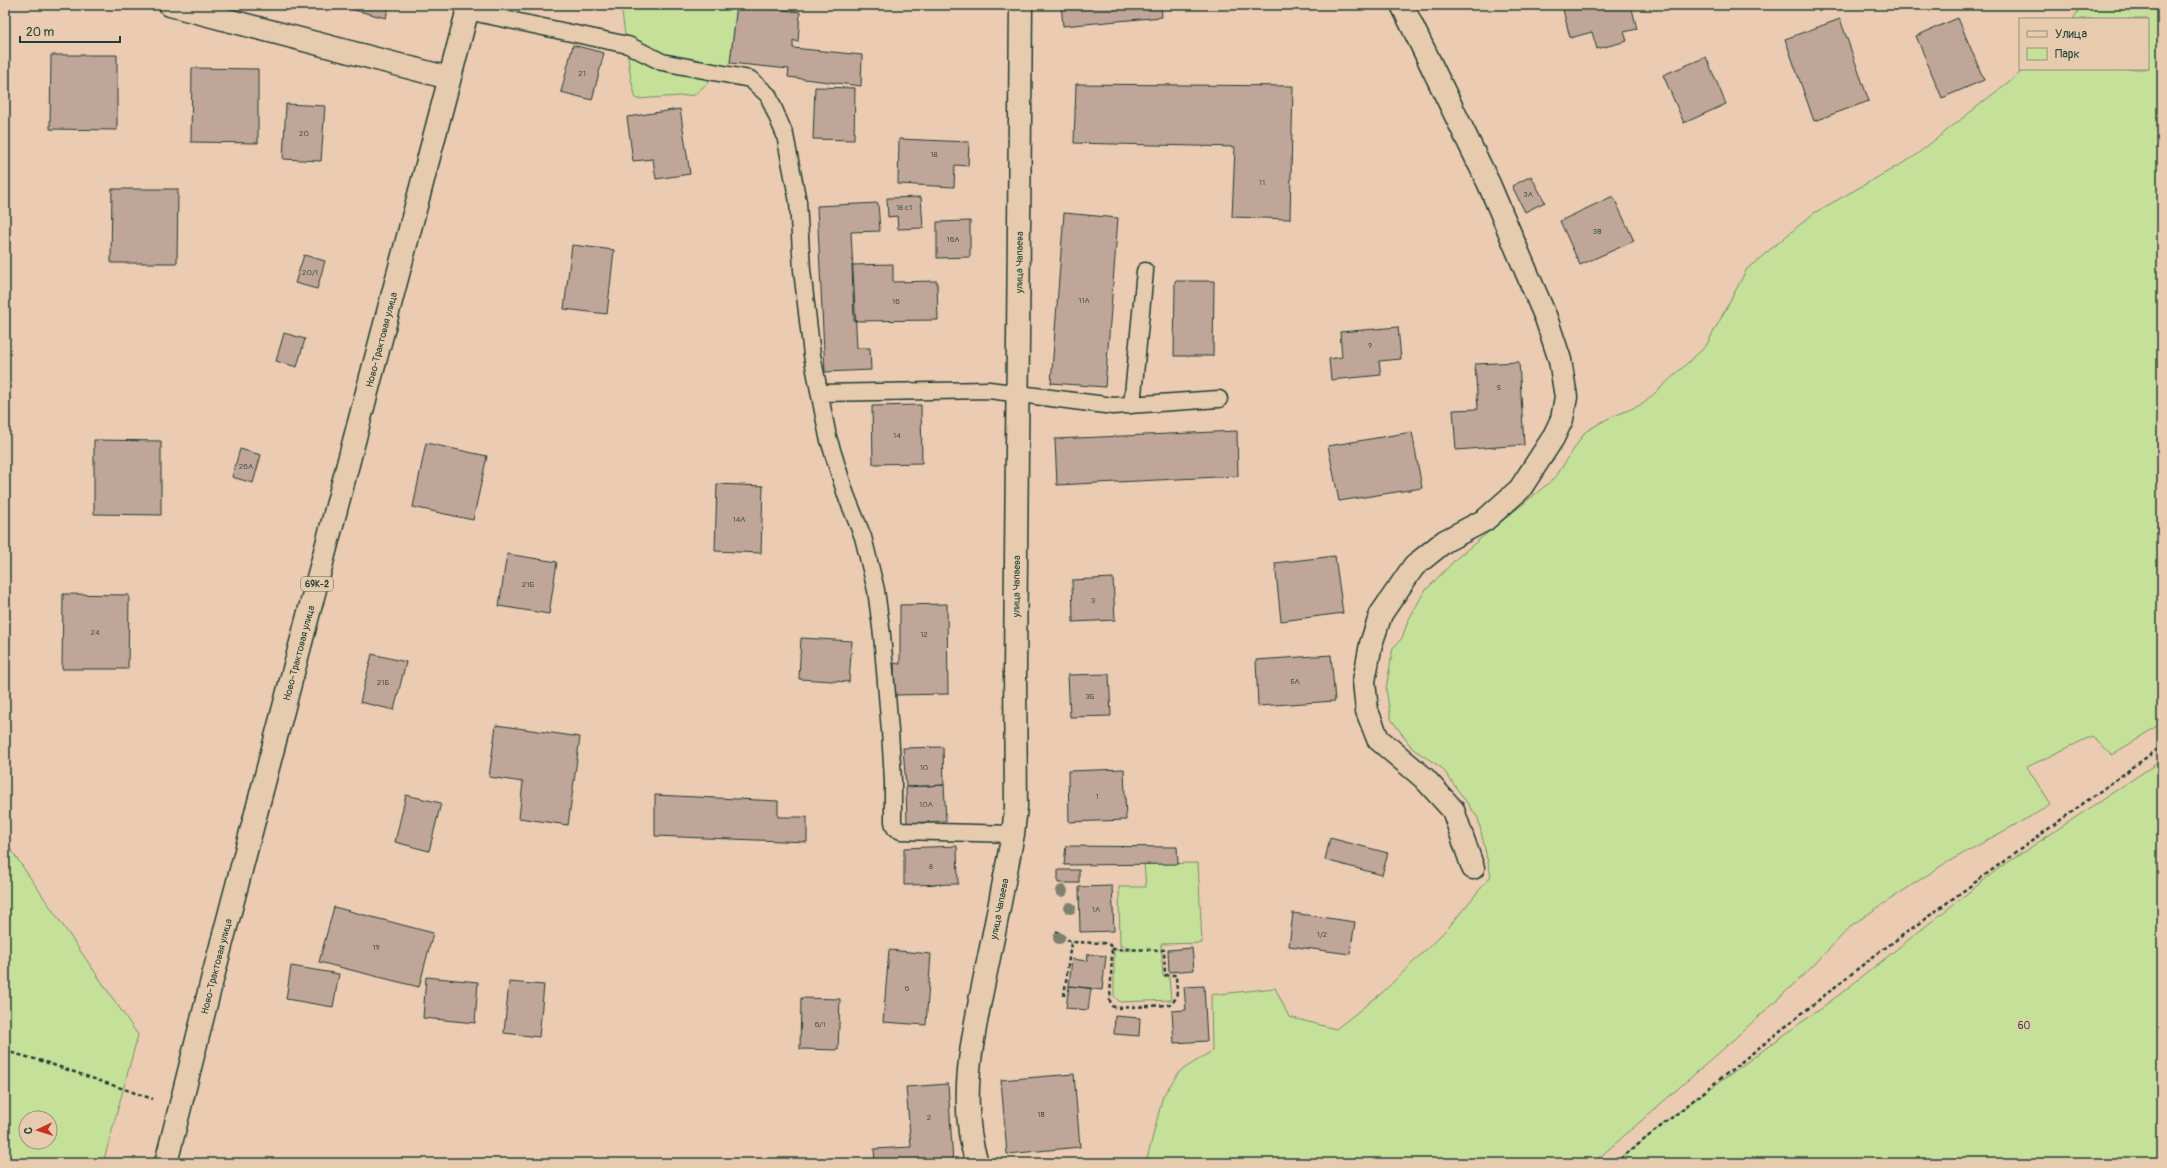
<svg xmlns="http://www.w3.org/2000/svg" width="2167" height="1168" font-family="Pangolin,sans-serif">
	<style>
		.green { fill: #c5e199; stroke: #728f66; fill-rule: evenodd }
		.building { fill: #c0a698; stroke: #1f3d34 }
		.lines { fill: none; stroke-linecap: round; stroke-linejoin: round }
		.service-casing { stroke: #1f3d34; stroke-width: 19 }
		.minor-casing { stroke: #1f3d34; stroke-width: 25 }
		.primary-casing { stroke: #1f3d34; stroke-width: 25 }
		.path { stroke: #1f3d34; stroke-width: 2.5; stroke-dasharray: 4 3; stroke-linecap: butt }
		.service { stroke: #e6cbae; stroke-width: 16 }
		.minor { stroke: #e6cbae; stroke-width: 22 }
		.primary { stroke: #e6cbae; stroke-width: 22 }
		.tree { fill: #7f816f }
		.labels { text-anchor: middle; stroke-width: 3.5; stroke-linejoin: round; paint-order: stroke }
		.number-label { font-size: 8px; fill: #47574d }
		.shield { fill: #e6cbae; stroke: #5b6859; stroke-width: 1 }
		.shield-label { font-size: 9px; font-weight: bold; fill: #1f3d34 }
		.street-label { font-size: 10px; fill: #1f3d34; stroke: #e6cbae }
		.park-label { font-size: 10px; fill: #274539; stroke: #e6cbae }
	</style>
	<rect width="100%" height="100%" fill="#ebcbb2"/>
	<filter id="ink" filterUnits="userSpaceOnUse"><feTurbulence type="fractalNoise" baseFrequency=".025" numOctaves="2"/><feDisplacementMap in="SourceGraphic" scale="8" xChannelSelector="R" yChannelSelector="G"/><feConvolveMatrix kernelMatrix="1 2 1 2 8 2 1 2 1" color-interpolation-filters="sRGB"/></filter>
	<g filter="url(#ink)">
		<path class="green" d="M621 5H737L730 63 694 95 636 99 631 79Z
			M2082 5H2162V722L2141 737 2111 755 2092 736 2027 767 2051 805 1944 864 1853 924 1807 972 1721 1051 1593 1163H1148L1147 1159 1163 1096 1179 1072 1212 1051 1211 995 1275 988 1289 1017 1336 1029 1383 992 1448 928 1491 876 1478 818 1442 768 1413 749 1391 719 1386 689 1393 648 1402 638 1408 621 1424 592 1458 557 1555 478 1585 432 1607 419 1643 404 1706 346 1747 269 1814 213 1912 158 2025 69H2148V19H2073Z
			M2162 760V1163H1616L1677 1113 1839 995 1998 869Z
			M5 841 138 1035 103 1163H5ZM26 1118H50V1142H26Z
			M1198 863 1202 943 1161 944 1163 976 1169 977 1171 1000 1120 1002 1114 996V950H1131V947L1120 946 1119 887H1146L1144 864Z"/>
		<path class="building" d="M334 5H389L386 18Z
			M737 5 800 12 798 42 793 40V48L862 55 861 86 788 77 789 69 730 63Z
			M1061 5H1161L1162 17 1063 26Z
			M1562 5H1631L1637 29 1624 32 1627 41 1597 49 1592 32 1570 38Z
			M1958 18 1984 80 1942 98 1916 36Z
			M1840 19 1869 101 1814 121 1785 39Z
			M573 45 604 53 592 100 561 92Z
			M51 55H117V130L50 129Z
			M1706 57 1726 104 1684 123 1663 75Z
			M192 68 258 69V143L191 142Z
			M1076 84 1293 86 1290 219 1232 217 1235 147 1074 143Z
			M815 87 855 88 854 140 813 139Z
			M286 104 325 106 321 161 283 159Z
			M680 109 690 174 656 179 653 159 633 161 627 117Z
			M899 139 969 142 968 166 955 165 954 187 898 184Z
			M1531 176 1545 202 1525 212 1512 186Z
			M112 189H178L177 263H111Z
			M1613 196 1634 241 1580 265 1560 221Z
			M921 197 923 228 898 229 897 216 888 217 887 198Z
			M878 203 880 231 851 232 857 348H870L871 370 825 372 817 206Z
			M1064 213 1118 218 1105 387 1051 383Z
			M970 221V257L937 258V222Z
			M572 245 614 250 607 314 564 309Z
			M304 255 325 261 317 289 295 283Z
			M893 264V282L937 281 938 320 854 321 852 265Z
			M1175 281H1214L1213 356H1174Z
			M1398 327 1401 359 1379 361 1381 375 1331 380 1329 359 1342 357 1340 332Z
			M284 333 305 339 297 367 276 361Z
			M1519 362 1524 445 1456 450 1453 410 1478 409 1475 364Z
			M921 405 922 463 873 464 872 406Z
			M1237 431 1238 476 1057 485 1055 439Z
			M1412 432 1422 488 1339 501 1328 446Z
			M94 440 161 441V515L94 514Z
			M426 443 487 456 473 520 413 507Z
			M240 449 261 455 253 483 232 477Z
			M717 484 763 486 761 553 715 551Z
			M507 554 557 562 549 614 499 606Z
			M1335 556 1343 613 1281 621 1275 563Z
			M1113 578 1115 620 1073 622 1072 580Z
			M63 594 129 595 128 669H62Z
			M947 604 948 694 895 695 894 663 900 664V605Z
			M801 638 852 641 849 682 799 679Z
			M372 654 406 662 394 710 360 702Z
			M1331 655 1335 701 1258 706 1256 660Z
			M1109 674 1111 716 1070 717 1068 675Z
			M496 725 580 737 568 825 519 818 523 782 489 777Z
			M943 747 944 785 906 787 903 748Z
			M1124 769 1126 820 1069 822 1068 771Z
			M944 785 946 821 907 823 906 787Z
			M406 795 441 803 429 851 395 842Z
			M655 795 778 801V817H807V842L655 836Z
			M1330 838 1388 853 1382 875 1325 860Z
			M957 846 958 884 904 885V848Z
			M1066 846 1177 847 1178 864 1064 865Z
			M1058 870H1079V883H1058Z
			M1112 886 1114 931 1080 932 1079 887Z
			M334 907 433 933 419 987 319 962Z
			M1293 913 1355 922 1350 954 1289 946Z
			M1192 948 1194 970 1169 972 1168 950Z
			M889 950 931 954 926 1025 883 1022Z
			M1088 954 1106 956 1102 990 1069 986 1072 959 1087 961Z
			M291 966 339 974 333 1007 286 999Z
			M426 977 478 982 475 1023 423 1018Z
			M509 982 544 985 539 1037 504 1033Z
			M1069 986 1091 988 1088 1010 1066 1008Z
			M1204 986 1207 1041 1174 1043 1172 1011 1186 1010 1184 987Z
			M801 998 840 999 838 1050 800 1049Z
			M1115 1016 1140 1018 1139 1036 1114 1034Z
			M1074 1074 1080 1147 1007 1154 1001 1080Z
			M948 1084 953 1163H875L874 1149 911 1147 906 1087Z"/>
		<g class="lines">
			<g class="service-casing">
				<path id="service" d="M467 11 628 45 662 62 750 79 768 95 785 135 798 202 802 270 812 355 828 437 846 495 863 537 876 590 882 635 890 731 893 781V822L895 828 901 831 1013 834
					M820 393 989 390 1113 406 1219 399
					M1132 405 1145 271"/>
			</g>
			<g class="minor-casing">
				<g id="minor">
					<path d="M170 5 449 78"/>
					<path d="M1402 5 1489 184 1546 318 1560 360 1566 397 1562 419 1553 438 1520 489 1485 520 1445 541 1414 566 1381 614 1371 644 1364 681 1367 711 1378 739 1424 778 1453 810 1473 868"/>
					<path id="s1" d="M977 1163C956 1099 975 1026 988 962 997 919 1005 877 1013 834L1016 807 1015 671 1021 5"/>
				</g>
			</g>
			<g class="primary-casing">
				<g id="primary">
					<path id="s2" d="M166 1163 212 980 469 5"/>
				</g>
			</g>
			<path class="path" d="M1056 931 1071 942 1103 943 1110 945 1112 953 1110 1001 1112 1006 1117 1008 1167 1005C1181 1001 1176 987 1176 975H1165L1164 950 1111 949
				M1064 996 1071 943
				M5 1051 42 1061 153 1099
				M1615 1163 1870 959 2162 746"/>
			<use href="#service" class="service"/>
			<use href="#minor" class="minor"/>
			<use href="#primary" class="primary"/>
		</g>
		<g class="tree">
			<circle cx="1062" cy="891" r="6"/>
			<circle cx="1070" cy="908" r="6"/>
			<circle cx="1059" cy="938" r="6"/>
		</g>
	</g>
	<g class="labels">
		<g class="number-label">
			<text x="582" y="76">21</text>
			<text x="304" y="136">20</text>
			<text x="934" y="157">18</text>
			<text x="1262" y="185">11</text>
			<text x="1528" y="197">3А</text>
			<text x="904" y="210">18 с1</text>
			<text x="1597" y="234">3В</text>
			<text x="953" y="242">16А</text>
			<text x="310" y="275">20/1</text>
			<text x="1084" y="303">11А</text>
			<text x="896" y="304">16</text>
			<text x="1370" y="348">9</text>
			<text x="1499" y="390">5</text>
			<text x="897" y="438">14</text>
			<text x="246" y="469">26А</text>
			<text x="739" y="522">14А</text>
			<text x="528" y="587">21Б</text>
			<text x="1093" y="603">3</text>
			<text x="95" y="635">24</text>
			<text x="924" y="637">12</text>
			<text x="1295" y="684">5А</text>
			<text x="383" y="685">21Б</text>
			<text x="1090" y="699">3Б</text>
			<text x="924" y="770">10</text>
			<text x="1097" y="799">1</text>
			<text x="926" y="807">10А</text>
			<text x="931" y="869">8</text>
			<text x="1096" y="912">1А</text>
			<text x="1322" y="937">1/2</text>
			<text x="376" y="950">19</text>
			<text x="907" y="991">6</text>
			<text x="820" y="1027">6/1</text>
			<text x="1041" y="1117">1В</text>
			<text x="929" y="1120">2</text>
		</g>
		<rect class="shield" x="301" y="577" width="32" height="14" rx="3"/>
		<g class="shield-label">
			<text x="317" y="587">69К-2</text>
		</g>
		<g class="street-label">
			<text dy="4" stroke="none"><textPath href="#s1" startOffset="906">улица Чапаева</textPath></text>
			<text dy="4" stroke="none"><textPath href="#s2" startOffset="851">Ново-Трактовая улица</textPath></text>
			<text dy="4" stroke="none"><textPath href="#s1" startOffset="582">улица Чапаева</textPath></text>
			<text dy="4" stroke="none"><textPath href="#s2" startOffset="527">Ново-Трактовая улица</textPath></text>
			<text dy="4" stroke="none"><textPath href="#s1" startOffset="258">улица Чапаева</textPath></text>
			<text dy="4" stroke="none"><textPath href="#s2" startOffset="203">Ново-Трактовая улица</textPath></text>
		</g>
		<g class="park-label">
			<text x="2024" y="1029">60</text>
		</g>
	</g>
	<rect width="2167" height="1168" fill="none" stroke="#e6cbae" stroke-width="20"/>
	<rect x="10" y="10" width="2147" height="1148" fill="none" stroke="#1f3d34" stroke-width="1.5" filter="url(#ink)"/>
	<rect x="2019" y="18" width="130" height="52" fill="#e6cbae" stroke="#96927d"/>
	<rect x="2027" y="31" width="20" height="6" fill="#e6cbae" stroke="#96927d"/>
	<text x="2055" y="38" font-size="12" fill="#1f3d34">Улица</text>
	<rect x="2027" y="48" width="20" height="12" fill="#c5e199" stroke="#96927d"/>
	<text x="2055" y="58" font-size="12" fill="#1f3d34">Парк</text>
	<g transform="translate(38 1130) rotate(266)"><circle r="19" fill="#e6cbae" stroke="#96927d"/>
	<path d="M0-3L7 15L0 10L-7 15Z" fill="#c8321e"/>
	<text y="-6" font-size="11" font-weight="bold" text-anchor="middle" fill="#1f3d34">С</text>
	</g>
	<path d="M20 36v6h100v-6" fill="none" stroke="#1f3d34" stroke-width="2"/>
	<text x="26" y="36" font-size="12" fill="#1f3d34" stroke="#e6cbae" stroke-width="3" paint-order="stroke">20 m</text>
</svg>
